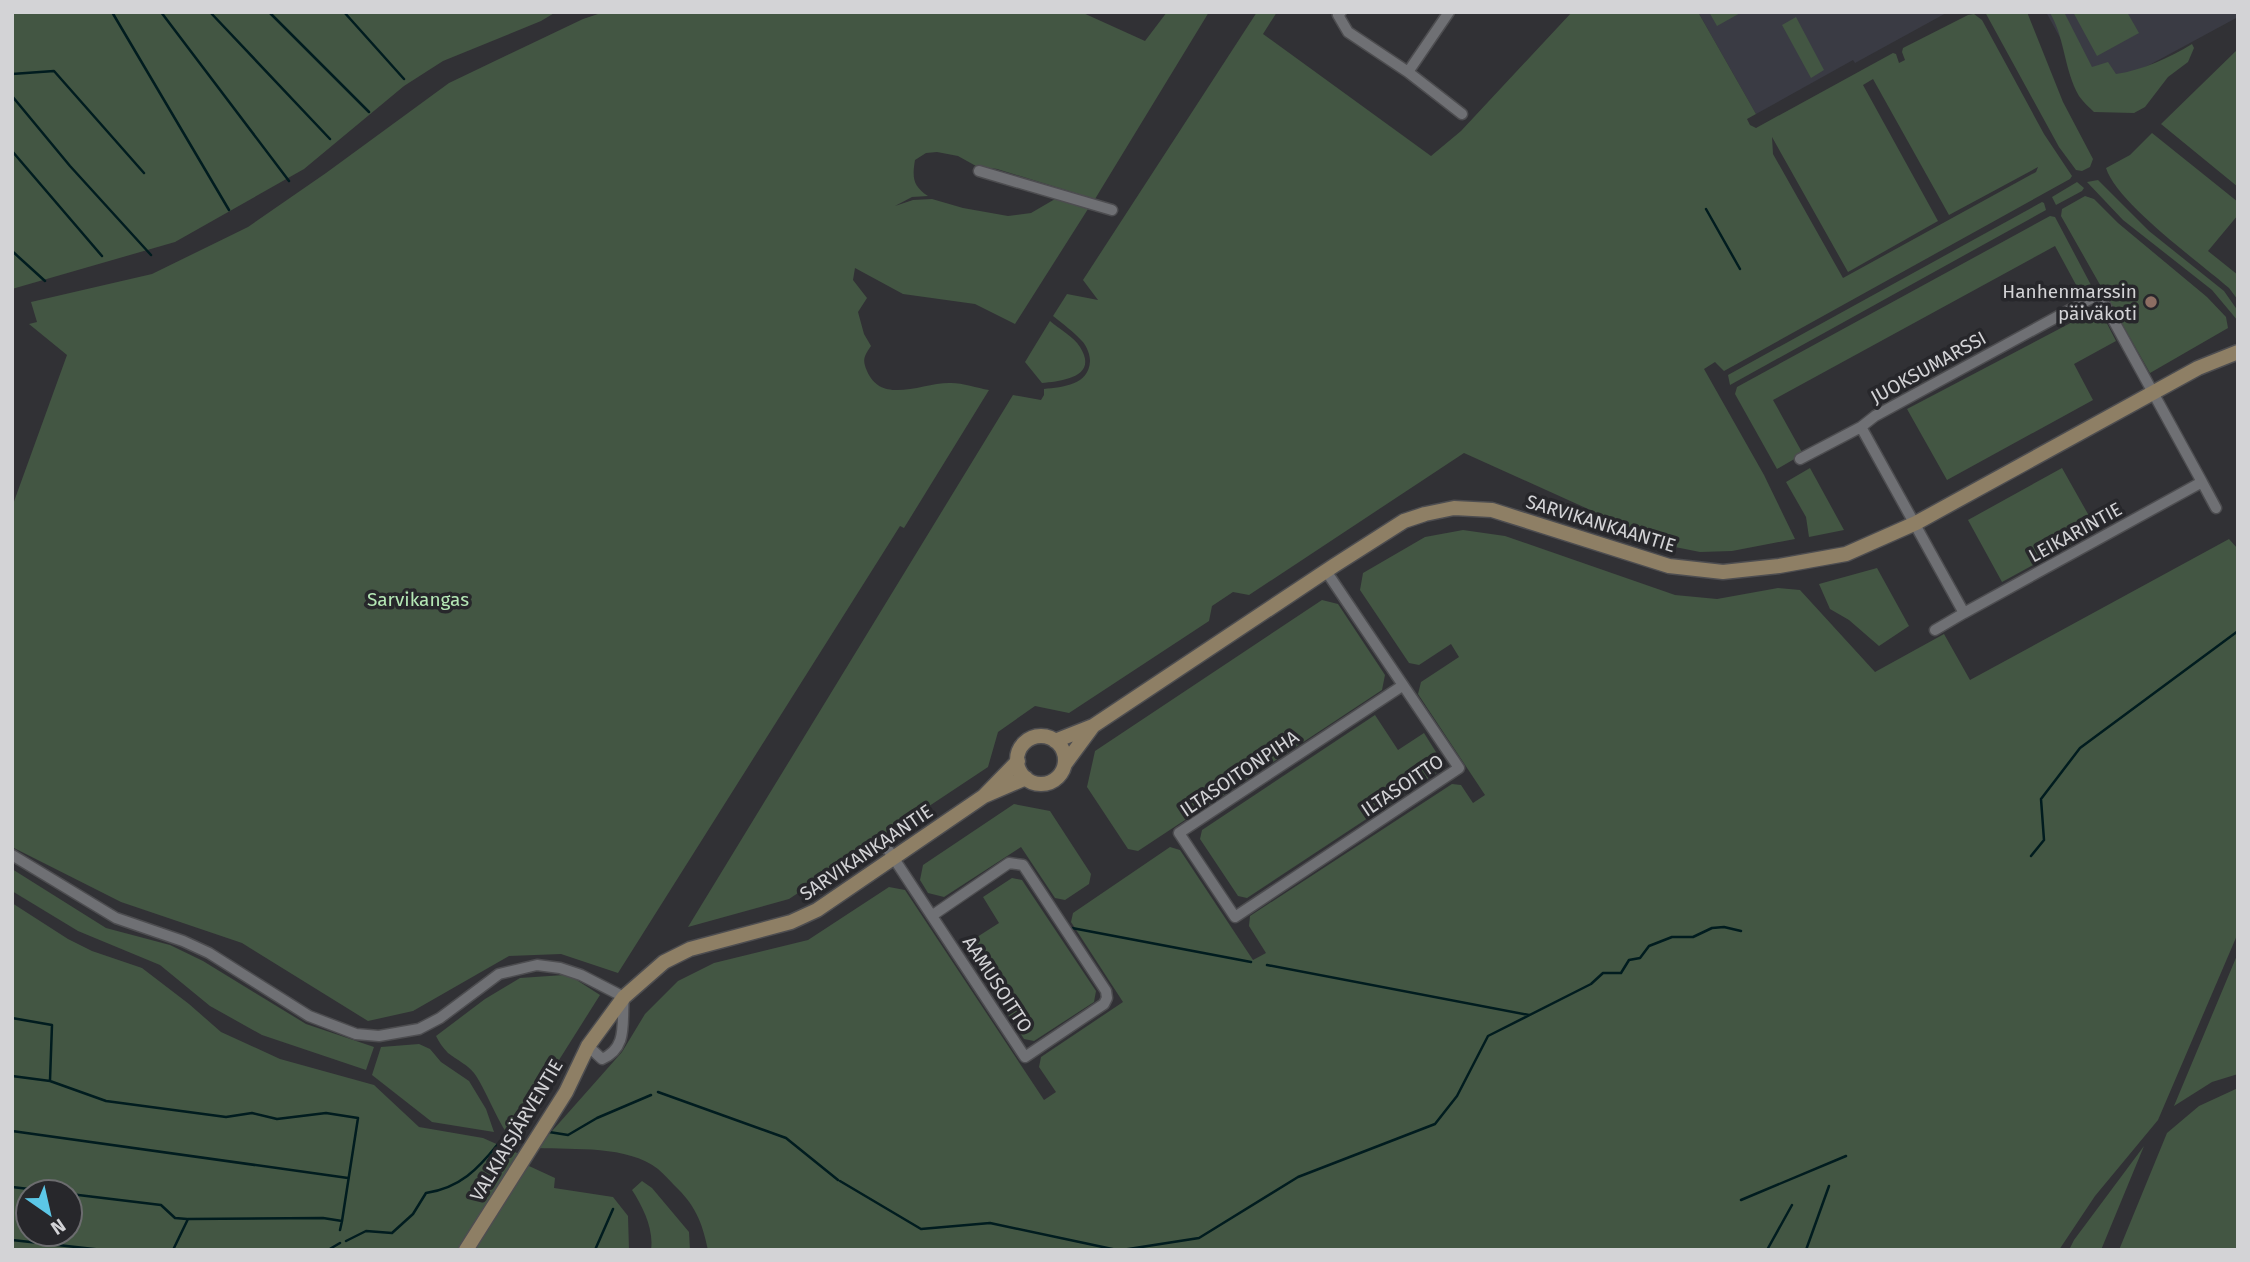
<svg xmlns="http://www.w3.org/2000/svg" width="2250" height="1262" font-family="'Fira Sans',sans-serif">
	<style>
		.built { fill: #3a3b44 }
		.green { fill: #435643; fill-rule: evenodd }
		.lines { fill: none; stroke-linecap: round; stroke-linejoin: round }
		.stream { stroke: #011c1f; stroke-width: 2.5 }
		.street-casing { stroke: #4d4d50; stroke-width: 13 }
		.secondary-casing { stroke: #4d4d50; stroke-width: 17 }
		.street { stroke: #6f7074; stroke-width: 10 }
		.secondary { stroke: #8e7f65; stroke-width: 14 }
		.education-dot { fill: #8d6e63; stroke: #27272b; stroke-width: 2.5 }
		.labels { text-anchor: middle; stroke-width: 7; stroke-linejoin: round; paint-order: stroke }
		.poi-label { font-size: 19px; fill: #d3d3d6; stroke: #27272b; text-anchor: end }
		.street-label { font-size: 19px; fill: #d3d3d6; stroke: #27272b }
		.park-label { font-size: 19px; fill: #b4e7b5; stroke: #27272b }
	</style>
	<rect width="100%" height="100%" fill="#313135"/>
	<path class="built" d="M1698 12H1948L1855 63 1853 60 1756 114Z
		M2046 12H2238V17L2092 96Z"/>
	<path class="green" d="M12 12H556L541 21 443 61 404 86 304 169 175 242 12 289Z
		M604 12H1081L1145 41 1167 12H1209L1095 199 997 169 976 166 958 156 937 152 926 153 915 160C912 178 913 186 928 196L912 197 895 206 913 200 932 199 963 208 1008 216 1031 213 1055 199 1088 209 1015 324 975 304 903 294 855 268 853 280 867 298 858 312 864 334 871 346C864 356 862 360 867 371 882 406 923 382 951 383 963 383 977 388 989 390L904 528 900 526 618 973 561 954 509 956 413 1011 368 1021 242 943 121 902 12 847V507L67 355 29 324 37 322 31 302 152 274 248 227 326 173 449 83 583 19Z
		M1257 12H1277L1263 34 1431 156 1461 131 1572 12H1698L1756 114 1747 119 1750 125 1756 128 1893 53 1896 54 1899 63 1905 60 1902 52 1903 48 1968 15 1974 14 1982 20 2044 134 2072 176 2070 179 1724 371 1715 362 1704 369 1764 475 1795 539 1732 551 1700 552 1670 546 1464 453 1249 595 1233 592 1212 606 1209 621 1069 713 1035 706 998 732 988 767 789 899 688 927 1013 395 1041 400 1044 395V389C1063 387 1089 385 1090 361 1090 355 1087 346 1082 341 1074 332 1063 324 1053 316L1067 294 1098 300 1083 280ZM1873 79 1949 215 2038 167 2036 172 1843 278 1773 154 1772 137 1848 272 1938 221 1863 85Z
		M1709 12H1742L1717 26Z
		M1985 12H2027L2063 102 2093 159 2090 167 2082 171 2076 170 2059 147Z
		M2064 12 2092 67 2108 62 2116 74C2143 70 2169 58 2192 44L2194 48 2188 62 2168 77 2145 107 2134 113 2094 112C2089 107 2083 102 2079 96 2064 70 2065 38 2050 13Z
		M2073 12H2127L2139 33 2097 56Z
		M1796 17 1824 70 1811 78 1782 25Z
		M2238 49V187L2161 124Z
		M2152 133 2238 202V215L2208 251 2238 275V300L2229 288C2199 262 2117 203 2106 168L2130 155Z
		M2098 180 2149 231 2224 291 2238 311V321L2212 290 2123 220 2087 182Z
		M2077 182 2084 188 2082 191 2056 205 2052 197Z
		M2085 196 2094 199 2118 223 2207 297 2226 317 2228 328 2150 373 2061 216 2062 209Z
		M2042 202 2044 203 2046 210 1730 385 1728 375Z
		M2050 216 2055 217 2091 285 2090 288 2081 294 2055 246 1773 400 1803 454 1777 469 1735 394 1737 387Z
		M2099 308 2116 341 2074 364 2093 400 1947 480 1907 409Z
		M1050 321C1059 329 1074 337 1080 347 1099 377 1062 381 1042 383L1025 362Z
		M1810 468 1844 530 1809 537 1806 517 1786 482Z
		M2062 468 2097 530 2002 582 1968 520Z
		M1463 530 1505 536 1675 595 1717 599 1778 588 1800 590 1875 672 1944 634 1970 680 2229 539 2238 549V933L2158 1120 2095 1196 2059 1250H708C702 1221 695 1205 674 1185 669 1180 664 1174 658 1169 627 1145 575 1150 537 1148L622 1052 645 1014 678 981 714 963 808 940 889 887 905 890 1044 1100 1056 1092 1039 1067 1041 1057 1123 1002 1071 922 1073 913 1170 847 1180 850 1253 960 1266 953 1249 926 1250 916 1452 784 1461 785 1473 803 1485 795 1418 694 1421 682 1459 657 1451 644 1419 665 1409 663 1360 590 1363 573 1425 537Z
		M1877 568 1909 626 1879 646 1849 620 1830 609 1819 584Z
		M1322 600 1338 604 1385 675 1382 690 1138 851 1128 849 1087 787 1095 751Z
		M1375 715 1398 750 1424 733 1441 760 1439 771 1247 898 1238 896 1200 839 1202 830Z
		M1014 804 1050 811 1091 874 1089 884 1065 900 1055 898 1021 847 944 897 928 893 920 880 923 865Z
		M12 869 106 928 170 945 203 961 306 1024 374 1047 366 1070 262 1035 210 1006 160 965 78 931 12 891Z
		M1012 878 1022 880 1096 991 1094 1002 1034 1041 1024 1039 963 946 999 923 983 897Z
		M12 903 68 939 92 951 142 968 189 1004 221 1032 280 1059 374 1085 419 1127 483 1138 517 1153 529 1166 555 1178 554 1188 613 1197 628 1216 629 1250H12ZM28 1192H70V1234H28Z
		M2238 953V1074L2212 1082 2174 1106Z
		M564 975 572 977 600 995 559 1060 528 1102 519 1121 521 1142 519 1146C502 1136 488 1092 474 1073 468 1065 457 1060 448 1053 443 1048 439 1042 436 1036L485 999 520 978Z
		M419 1044 430 1049 441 1062 469 1081 486 1109 494 1132 432 1122 372 1075 381 1047Z
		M2238 1088V1250H2119L2167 1133 2199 1106Z
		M2144 1146 2101 1250H2069L2074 1240Z
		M642 1181 652 1188 689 1232 690 1250H651C654 1229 643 1207 632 1190Z"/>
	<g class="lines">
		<path class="stream" d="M112 12 229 210
			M161 12 289 181
			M210 12 330 139
			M269 12 369 112
			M344 12 404 79
			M12 74 54 71 144 173
			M12 96 70 166 151 255
			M12 151 102 256
			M1706 209 1740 269
			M12 251 45 281
			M2031 856 2044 840 2041 799 2080 748 2238 631
			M1072 928 1251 962
			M1267 965 1529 1015
			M12 1018 52 1025 50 1080
			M12 1076 50 1081 106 1101 226 1117 252 1113 277 1119 326 1113 358 1118 342 1221
			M658 1092 786 1138 838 1180
			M12 1131 348 1178
			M509 1132 515 1125 524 1127
			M549 1132 568 1135 597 1118 651 1095
			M840 1181 921 1229 990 1223 1117 1250
			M12 1187 55 1192
			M70 1194 161 1205 175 1218 187 1219
			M1741 1200 1846 1156
			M12 1240 103 1250
			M346 1241 366 1231 392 1233 413 1214 426 1193C460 1188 478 1169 498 1144
			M173 1250 188 1219 323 1218 342 1221 340 1230
			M328 1250 340 1243
			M595 1250 613 1209
			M1122 1250 1199 1238 1298 1177 1435 1124 1457 1096 1488 1036 1591 984 1603 973H1621L1629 960 1640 958 1649 946 1672 937H1693L1712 928 1724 927 1741 931
			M1767 1250 1792 1205
			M1806 1250 1829 1186"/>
		<g class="street-casing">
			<path id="street" d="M1341 12 1338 15 1348 32 1408 72 1462 114
				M1408 72 1449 12
				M979 171 1112 210
				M2099 294 2202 482 1964 613 1861 427 1875 416Z
				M1800 459 1861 427
				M2202 482 2216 508
				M1326 571 1459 768 1235 917 1179 833 1402 686
				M1935 630 1964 613
				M885 845 1025 1057 1104 1004 1107 998 1106 991 1023 865 1009 863 933 915
				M12 855 116 918 183 941 209 953 309 1016 356 1034 379 1036 419 1029 440 1018 499 974 537 965 560 968 581 975 624 997C621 1022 629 1047 602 1059L588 1046"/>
		</g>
		<g class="secondary-casing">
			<path id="secondary" d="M1093 726 1335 565 1404 521 1425 514 1454 508 1492 510 1669 566 1723 572 1779 566 1846 554 1916 523 2198 368 2238 352
				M1017 760a24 24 0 1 1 48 0a24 24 0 1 1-48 0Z
				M1055 741 1093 726 1065 764
				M1018 761 984 796 1026 778
				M466 1250 566 1092 588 1046 624 997 664 962 690 949 791 922 817 910 984 796"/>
		</g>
		<use href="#street" class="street"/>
		<use href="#secondary" class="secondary"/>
	</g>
	<circle class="education-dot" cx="2151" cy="302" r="7"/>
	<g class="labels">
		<g class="poi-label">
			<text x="2137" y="298">Hanhenmarssin<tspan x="2137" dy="22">päiväkoti</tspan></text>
		</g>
		<g class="street-label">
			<text transform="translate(1928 367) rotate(-29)" y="7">JUOKSUMARSSI</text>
			<text transform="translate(1601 523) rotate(17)" y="7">SARVIKANKAANTIE</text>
			<text transform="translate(2075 532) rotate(-29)" y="7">LEIKARINTIE</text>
			<text transform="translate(1239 773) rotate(-34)" y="7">ILTASOITONPIHA</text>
			<text transform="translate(1402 785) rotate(-34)" y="7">ILTASOITTO</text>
			<text transform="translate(866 852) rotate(-34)" y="7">SARVIKANKAANTIE</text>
			<text transform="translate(998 984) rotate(57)" y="7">AAMUSOITTO</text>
			<text transform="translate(516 1130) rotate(-59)" y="7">VALKIAISJÄRVENTIE</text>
		</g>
		<g class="park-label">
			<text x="418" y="606">Sarvikangas</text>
		</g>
	</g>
	<rect width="2250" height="1262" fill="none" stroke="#d3d3d6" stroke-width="28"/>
	<g transform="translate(49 1213) rotate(146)"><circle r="33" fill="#27272b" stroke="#6c6c6f" stroke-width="2"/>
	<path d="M0-5L12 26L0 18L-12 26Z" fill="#5cc7e7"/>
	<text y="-10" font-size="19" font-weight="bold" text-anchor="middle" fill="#d3d3d6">N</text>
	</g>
</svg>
